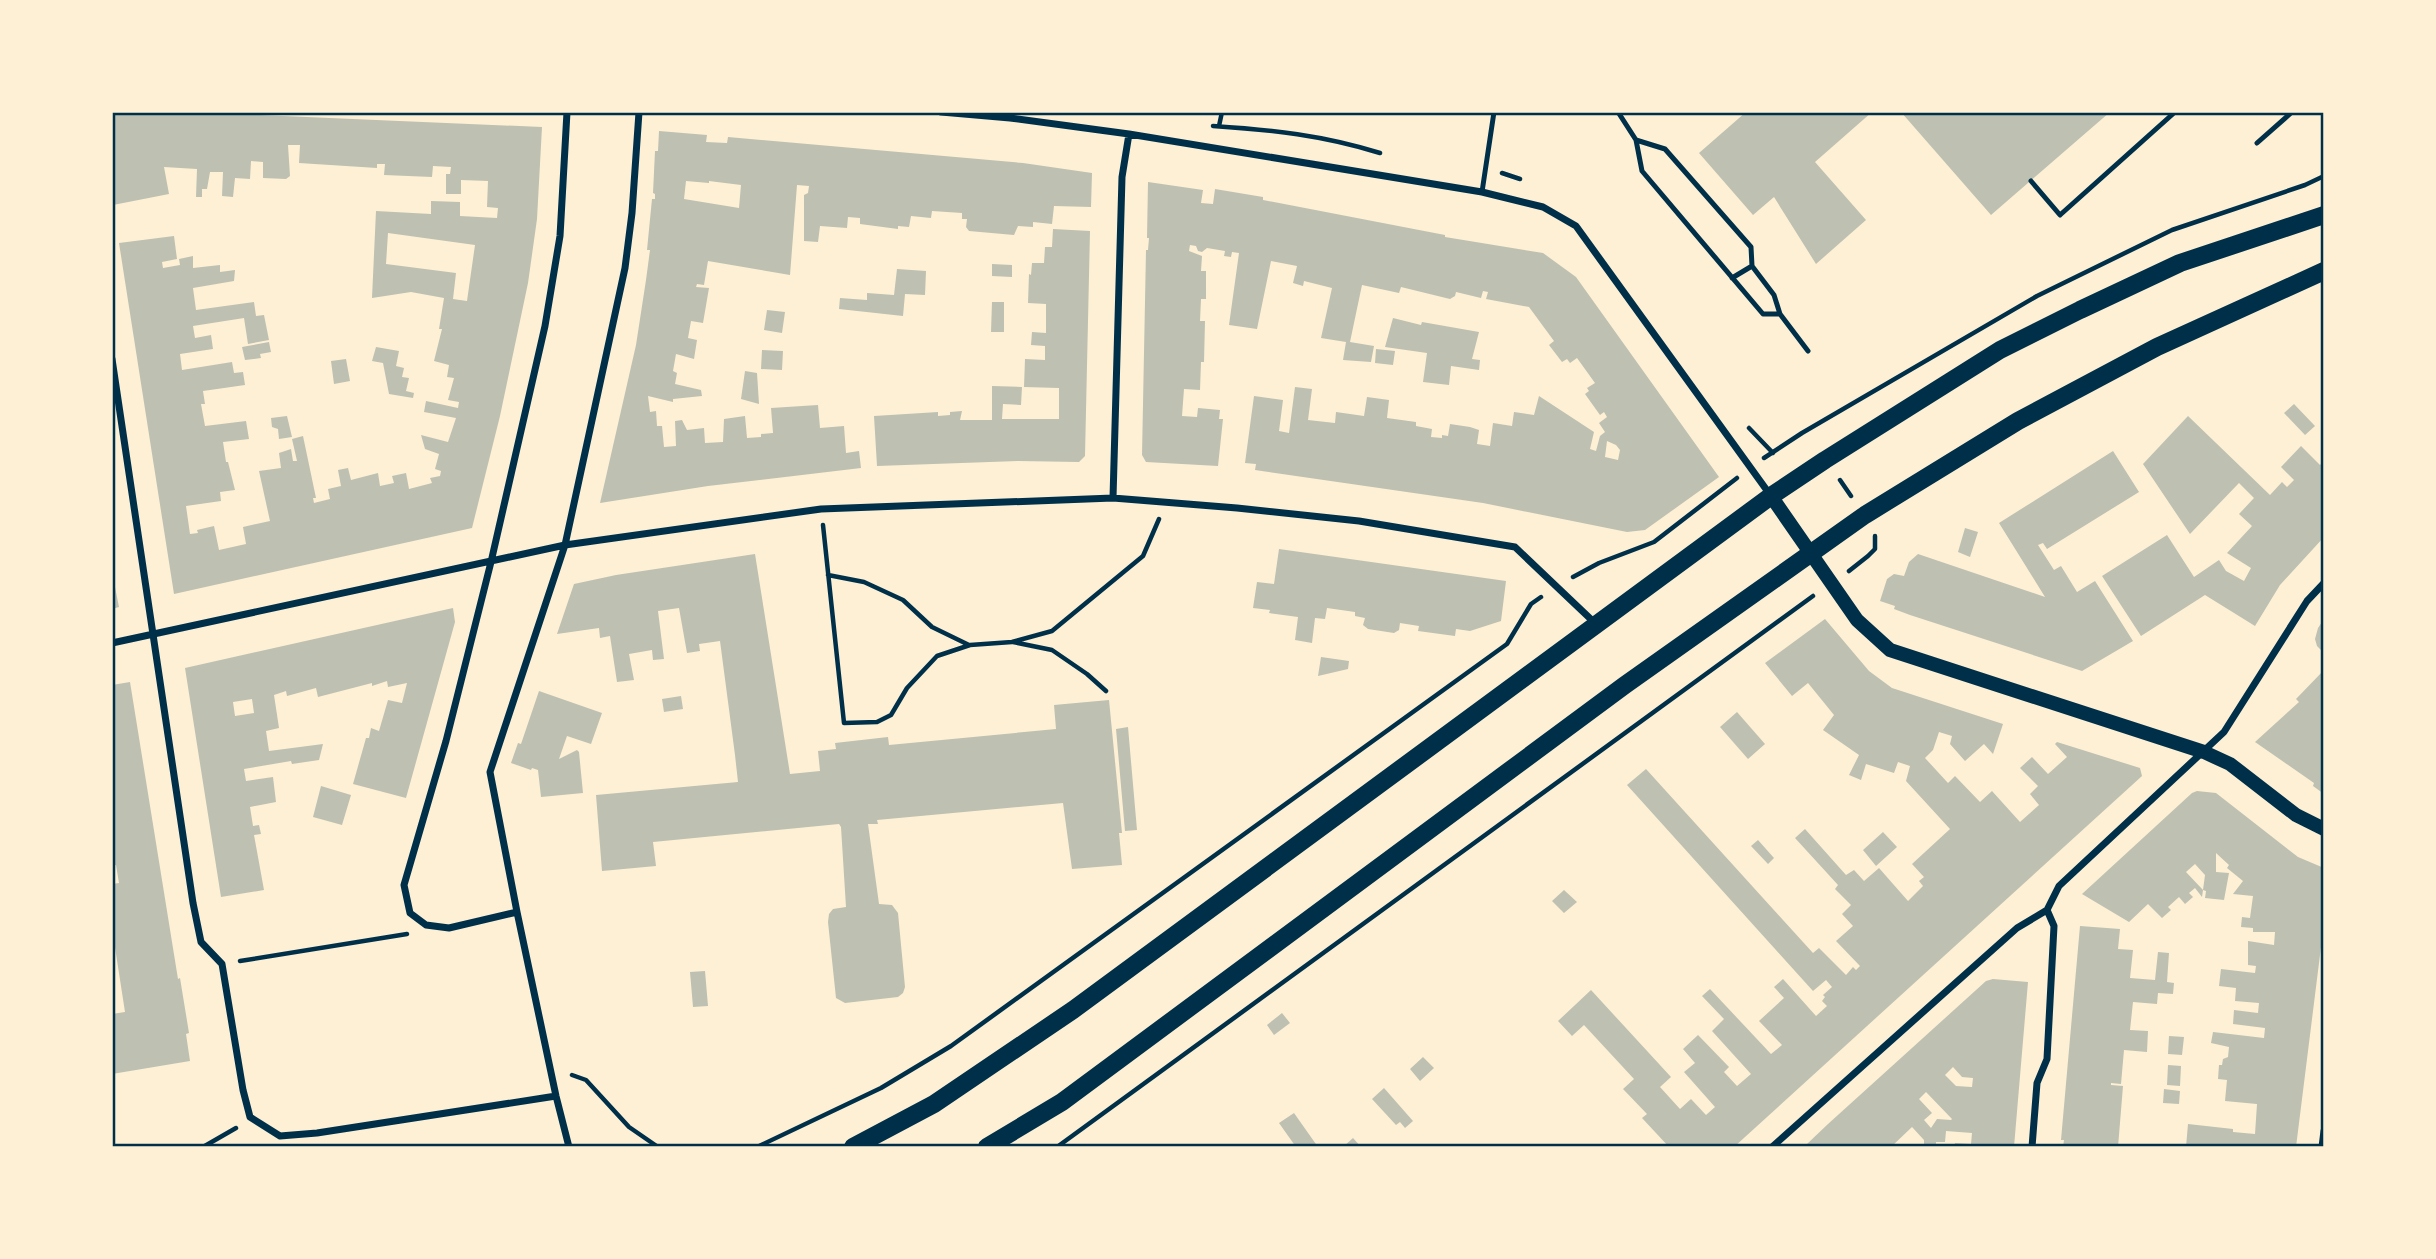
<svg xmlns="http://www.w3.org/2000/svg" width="2436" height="1259" font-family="Helvetica,sans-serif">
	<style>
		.building { fill: #bec0b2; fill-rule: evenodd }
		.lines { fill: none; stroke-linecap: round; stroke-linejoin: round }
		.path { stroke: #003049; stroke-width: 4.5 }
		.service { stroke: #003049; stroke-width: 5 }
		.minor { stroke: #003049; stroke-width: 7 }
		.secondary { stroke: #003049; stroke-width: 14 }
		.primary { stroke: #003049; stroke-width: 18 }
		.neatline { fill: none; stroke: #003049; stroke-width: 2.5 }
	</style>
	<rect width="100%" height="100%" fill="#fdf0d5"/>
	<path class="building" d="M112 112H188L542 127 537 219 528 283 500 416 472 528 174 594 119 243 174 236 177 259 162 262 163 268 180 265 179 259 193 256V268L220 265V272L235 270 234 281 193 288 196 310 254 302 256 316 264 315 269 340 248 344 244 318 193 326 195 338 211 335 213 349 180 354 182 370 232 362 234 373 243 372 245 385 203 391 205 404H201L205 426 246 421 249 439 223 442 226 462H228L235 490 220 492 221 501 186 506 190 534 198 533 197 530 214 526 219 550 246 544 243 527 270 521 259 471 281 468 279 453 291 449 293 461H297L292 439 303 436 316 498H313L314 503 330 499 328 489 341 486 338 470 348 468 351 480 378 473 380 486 394 483 392 476 406 473 409 489 432 483 430 478 440 476 441 471 435 469 439 454 425 449 421 435 448 442 456 418 424 412 426 401 458 408 459 402 448 400 454 378 447 377 449 365 434 361 442 329H439L444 298 411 292 372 298 376 211 431 214V201L460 202V216L497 218 498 208 487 207 488 181 461 180V194H446V174H450L451 167 433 166 432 177 384 175 385 164H377V168L299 163 300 145H288L290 176 286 179 263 178V162L251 161 250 179 235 178 233 197 222 196 223 172H210L207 189H202V197H196L197 169 164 167 169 194 113 205ZM388 233 475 245 467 301 453 299 456 273 386 264Z
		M1746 112H1872L1815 162 1866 220 1816 264 1774 197 1753 215 1699 153Z
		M1901 112H2110L1991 215Z
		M659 131 707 135 706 142 727 143 728 137 1023 163 1092 173 1091 207 1054 206 1052 224 1033 222V227L1018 226 1014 235 969 231 966 227 967 219H962V213L932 211 931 218 911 216 909 227 898 226V229L860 224V218L848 217 847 228 820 226 818 242 804 241V195L808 193 809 186 797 185 790 275 708 261 704 285 697 284 696 287 709 288 703 323 691 321 688 338 697 340 694 359 676 354 673 371 677 373 675 384 701 390 702 396 673 399V402L648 396 650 412 656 411 657 426H662L664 447 676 446 675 421 682 420 687 430 704 428 705 443 723 442 724 419 745 416 747 438 761 437V434L773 433 771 408 818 405 820 428 844 426 846 453 859 451 861 468 708 486 600 503 636 345 646 280 650 250H647L652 199H655V194L653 193 655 151H658ZM686 181 709 183V181L741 185 739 208 684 199Z
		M1148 182 1203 190 1201 203 1213 204 1215 189 1263 197V200L1445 235V237L1543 253 1576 277 1719 477 1645 530 1627 532 1483 503 1255 470 1256 464 1245 463 1254 396 1283 400 1279 431 1289 433 1295 387 1312 389 1308 420 1335 423 1336 412 1364 416 1367 397 1389 400 1387 418 1416 422V426L1432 429 1431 437 1442 438V435L1448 436 1450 424 1470 427 1479 430 1477 444 1490 446 1493 423 1512 426 1514 412 1534 415 1539 396 1594 432 1590 449 1596 451 1600 436 1605 432 1599 423 1607 417 1604 412 1600 415 1585 394 1589 391 1587 388 1595 383 1577 358 1570 363 1567 359 1562 362 1549 345 1554 341 1529 307 1486 299 1488 292 1483 291 1481 298 1456 292 1455 296 1450 299 1401 287 1399 293 1362 285 1350 342 1374 346 1371 362 1343 360 1346 342 1321 338 1332 288 1304 281 1303 286 1293 283 1297 266 1271 261 1257 329 1229 325 1239 253 1232 252 1231 257 1224 256 1225 251 1207 248 1202 252 1198 251 1196 246 1190 245 1189 251 1202 256 1201 271H1206V299H1201L1200 321H1205L1204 362H1201L1200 390 1184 389 1182 416 1197 417 1198 408 1220 410 1219 419H1223L1218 466 1146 462 1142 455 1146 250H1148L1149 238H1147ZM1607 441 1616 445 1620 450 1618 460 1605 457Z
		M1053 229 1090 231 1085 456 1079 462 1018 461 877 466 874 416 938 412V416L950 415V412L962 411 960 420H992V386L1022 387 1021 405 1003 404 1002 419H1059V388L1024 387 1025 359 1045 360V346L1031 345 1032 332 1046 333V304L1028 303 1029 274 1031 275 1032 263H1044L1045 247H1052Z
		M992 264 1012 265V277L992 276Z
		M897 269 926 271 925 295 905 294 903 316 839 309 840 298 867 300V293L894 295Z
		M992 302H1004V332H991Z
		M767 310 785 312 782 333 764 330Z
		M1393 318 1421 325 1422 322 1479 332 1472 359 1480 360 1479 370 1451 366 1449 385 1423 382 1427 353 1385 347Z
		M269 342 271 352 260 354 261 358 245 360 242 347Z
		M376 347 399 351 396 366 404 368 402 377 409 378 406 391 414 393 413 398 389 394 383 363 372 361Z
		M1376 349 1395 351 1393 365 1375 363Z
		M762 350 783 351 782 370 761 369Z
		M346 359 350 381 334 384 331 361Z
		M745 371 757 373 759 404 741 399Z
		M2294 404 2315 426 2305 435 2284 413Z
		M287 416 292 437 279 439 278 429 272 427 271 418Z
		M2188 416 2270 495 2282 482 2287 487 2294 480 2281 467 2301 446 2320 465 2324 461V537L2280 585 2255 626 2205 595 2141 636 2102 576 2167 535 2194 577 2219 560 2226 571 2244 581 2251 568 2227 553 2252 526 2239 514 2254 498 2239 483 2190 534 2143 464Z
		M2113 451 2139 492 2047 549 2043 543 2038 545 2054 570 2061 566 2077 592 2095 581 2133 641 2082 671 1910 615 1894 609 1895 606 1880 601 1887 579 1894 574 1904 576 1909 562 1918 554 2045 597 1999 523Z
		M1965 528 1978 532 1970 557 1958 552Z
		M1279 549 1506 581 1501 621 1470 631 1456 629 1455 636 1418 631 1419 626 1400 623 1399 630 1394 633 1368 629 1363 625 1365 618 1355 616V612L1327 608 1325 619 1315 618 1312 643 1295 640 1298 617 1269 613 1270 610 1253 608 1257 582 1274 584Z
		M755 554 790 774 820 771 818 751 836 749 835 743 888 737 889 745 1056 729 1054 705 1109 700 1122 833H1119L1122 865 1072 869 1063 803 877 820 878 824H868L879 904 892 905 898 913 905 987 903 993 898 997 845 1003 836 998 828 922 829 914 833 909 846 907 841 827 839 824 653 842 656 866 602 871 596 795 738 782 735 755 720 641 699 644 700 651 687 653 679 608 658 611 664 659 653 660 652 650 629 654 634 680 617 682 610 636 600 638 599 628 557 634 574 584 616 575Z
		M112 572 119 607 112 609Z
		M453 608 455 622 406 798 353 784 366 738H369L371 728 379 731 388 700 402 703 407 683 388 687 387 681 372 686V683L318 697 316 688 287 696 286 691 274 695 279 728 266 731 269 751 323 744 319 760 292 764 291 761 244 769 246 781 273 777 276 802 250 807 253 826 259 825 261 834 254 835 264 890 221 897 185 668ZM252 699 254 713 235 716 233 702Z
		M1825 619 1869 671 1892 688 2003 724 1993 754 1984 744 1965 761 1950 744 1952 736 1939 732 1933 750 1925 758 1948 783 1955 776 1980 802 1992 791 2020 822 2039 805 2030 794 2038 786 2020 768 2032 757 2048 774 2067 757 2055 744 2057 742 2140 768 2142 776 1734 1147H1669L1642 1118 1647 1114 1623 1089 1634 1079 1584 1025 1572 1036 1558 1021 1591 990 1671 1077 1660 1087 1680 1109 1691 1099 1706 1115 1715 1107 1684 1072 1695 1063 1683 1049 1698 1035 1729 1067 1724 1072 1737 1086 1751 1074 1712 1031 1724 1019 1702 996 1710 989 1771 1054 1782 1045 1759 1021 1784 998 1774 987 1783 979 1816 1016 1827 1006 1822 1001 1825 997 1823 995 1832 987 1826 980 1813 991 1627 785 1646 769 1813 953 1819 948 1846 975 1853 967 1856 970 1860 966 1836 941 1853 926 1842 914 1851 905 1835 889 1838 885 1795 838 1805 829 1846 875 1854 870 1864 881 1879 868 1908 901 1923 886 1919 881 1924 877 1912 864 1950 829 1906 781 1910 766 1898 762 1894 773 1866 764 1861 780 1849 775 1859 755 1823 730 1834 715 1808 683 1792 696 1765 663Z
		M2324 619V653L2317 646 2315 639 2318 628Z
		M1321 657 1349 661 1348 669 1318 676Z
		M2324 670V794L2313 786 2314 783 2255 742 2299 702 2296 699Z
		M130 682 178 979 180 978 189 1033 186 1034 190 1061 112 1074V1014L125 1012 112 928V884L119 883 116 865 112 866V685Z
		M539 691 602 713 591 744 567 736 559 759 577 750 579 752 583 793 541 797 538 770 532 768 531 770 511 763 518 743 521 744Z
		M681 696 683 709 664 712 662 699Z
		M1737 712 1765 744 1748 759 1720 727Z
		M1128 727 1137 830 1125 831 1116 729Z
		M321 786 351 795 342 825 313 817Z
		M2197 791 2216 793 2298 857 2324 868V923L2296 1147H2186L2188 1124 2233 1129V1132L2255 1134 2257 1104 2225 1101 2227 1080 2218 1079 2219 1065H2222L2223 1059 2228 1057 2229 1047 2211 1043 2213 1032 2264 1038 2265 1028 2233 1024 2234 1010 2258 1013 2259 1003 2235 1001 2236 988 2219 986 2221 969 2255 973 2256 966 2248 965V941L2274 945 2275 932H2253V928L2241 927 2242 917 2250 918 2253 896 2233 894 2243 881 2227 868 2229 865 2216 853V872L2229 873 2224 900 2205 898 2206 891 2203 890 2202 897 2195 888 2189 893 2193 897 2185 904 2179 897 2168 907 2171 910 2162 918 2148 904 2129 922 2082 894 2192 793ZM2195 864 2205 875 2203 890 2186 872Z
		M1883 832 1897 847 1876 866 1863 850Z
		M1758 840 1774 858 1768 864 1751 846Z
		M1564 890 1577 902 1564 913 1552 901Z
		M2080 926 2120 929 2118 949 2133 950 2130 978 2155 980 2158 952 2169 953 2167 982 2174 983 2173 994 2158 993 2157 1004 2133 1002 2130 1030 2148 1031 2147 1052 2124 1050 2121 1084 2111 1083V1085L2123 1086 2118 1147H2063L2064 1140H2061Z
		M705 971 708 1006 693 1007 690 972Z
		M1993 979 2028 982 2014 1147H1954L1955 1143 1971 1144 1972 1133 1946 1131 1945 1142H1936V1147H1924V1140L1912 1127 1891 1147H1809L1807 1144 1828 1124 1986 981ZM1953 1067 1962 1077 1973 1078 1972 1087 1956 1086 1945 1075ZM1926 1092 1952 1119 1951 1120 1937 1119 1931 1128 1924 1120 1932 1113 1919 1099Z
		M1282 1013 1290 1023 1274 1035 1267 1025Z
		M2169 1036 2184 1037 2182 1055 2168 1054Z
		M1423 1057 1434 1068 1420 1081 1410 1069Z
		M2168 1065 2181 1066 2180 1086 2167 1085Z
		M1384 1088 1413 1121 1405 1128 1400 1122 1396 1125 1372 1099Z
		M2164 1089 2180 1091 2179 1104 2163 1103Z
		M1294 1113 1318 1147H1296L1279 1123Z
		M1353 1138 1361 1147H1343Z"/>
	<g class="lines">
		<path class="path" d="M1213 126C1273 130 1322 135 1380 153
			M1219 126 1222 112
			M1502 173 1520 179
			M1749 428 1773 453
			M1764 458 1802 433 2037 296 2172 230 2305 185 2324 176
			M1840 480 1851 496
			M823 525 844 723 877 722 891 715 907 688 937 656 970 645 1012 642 1052 631 1143 556 1159 519
			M1849 571 1868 556 1875 549V536
			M828 575 864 582 903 600 932 627 969 645
			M1573 577 1599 563 1654 542 1737 478
			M1013 642 1052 650 1087 674 1106 691
			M240 961 407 934
			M572 1075 586 1080 629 1127 658 1147
			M203 1147 236 1128
			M757 1147 881 1088 951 1046 1507 644 1531 604 1541 597
			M1057 1147 1813 596"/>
		<path class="service" d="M1618 112 1636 140 1642 171 1763 314H1780L1808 351
			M1636 140 1665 149 1751 247 1752 266 1774 295 1780 314
			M2257 143 2292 112
			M2031 181 2060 215 2175 112
			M1482 192 1494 112
			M1732 278 1752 266"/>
		<path class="minor" d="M941 112 1010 118 1129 134 1482 192 1543 207 1576 226 1771 496
			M112 359 193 903 201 942 222 964 243 1090 250 1117 280 1136 317 1133 556 1096
			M1113 498 1122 177 1129 134
			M112 643 565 545 821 509 1113 498 1237 508 1359 521 1515 547 1597 625
			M517 912 449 928 426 925 410 913 404 885 446 741 491 562 545 326 560 236 567 112
			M569 1147 556 1096 517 912 490 772 565 545 625 268 632 213 639 112
			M1772 1147 2017 928 2047 910 2059 886 2224 732 2307 601 2324 583
			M2032 1147 2037 1083 2047 1059 2054 926 2047 910
			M2322 1147 2324 1131"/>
		<path class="secondary" d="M1771 496 1857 620 1890 650 2204 752 2230 764 2296 815 2324 829"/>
		<path class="primary" d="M853 1147 934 1104 1073 1010 1771 496 1825 460 2000 350 2080 310 2180 263 2324 215
			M987 1147 1062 1102 1625 685 1865 515 2018 421 2157 347 2324 271"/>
	</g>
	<rect width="2436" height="1259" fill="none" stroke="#fdf0d5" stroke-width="228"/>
	<rect x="114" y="114" width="2208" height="1031" class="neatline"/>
</svg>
